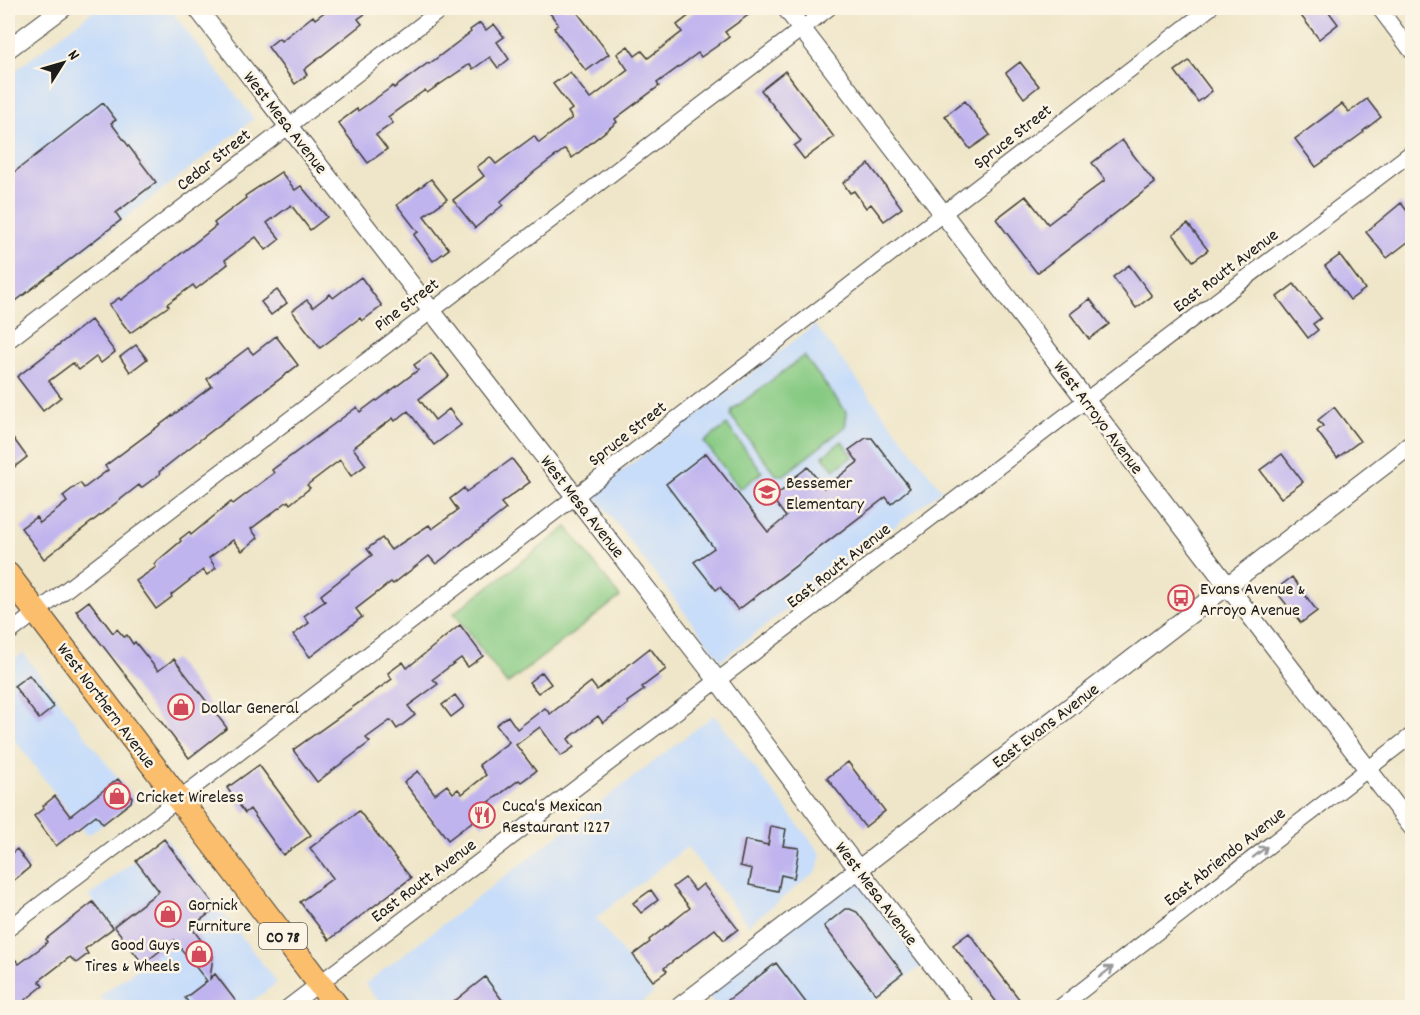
<svg xmlns="http://www.w3.org/2000/svg" width="1420" height="1015" font-family="Dekko,sans-serif">
	<style>
		.built { fill: #c8ddf9 }
		.green { fill: #87ca83; stroke: #527350; stroke-width: 1.5 }
		.building { fill: #c0b4ee }
		.lines { fill: none; stroke-linecap: round; stroke-linejoin: round }
		.minor-casing { stroke: #3c3a36; stroke-width: 17 }
		.tertiary-casing { stroke: #3c3a36; stroke-width: 20 }
		.primary-casing { stroke: #3c3a36; stroke-width: 26 }
		.minor { stroke: #fff; stroke-width: 15 }
		.tertiary { stroke: #fff; stroke-width: 18 }
		.primary { stroke: #fabe6d; stroke-width: 24 }
		.oneway { stroke: #999 }
		.labels { text-anchor: middle; stroke-width: 5; stroke-linejoin: round; paint-order: stroke }
		.shield { fill: #fcf5e5; stroke: #5f5d58; stroke-width: 1.5 }
		.shield-label { font-size: 16px; font-weight: bold; fill: #1c1c1c }
		.street-label { font-size: 18px; fill: #1c1c1c; stroke: #fcf5e5 }
		.poi-label { font-size: 18px; fill: #1c1c1c; stroke: #fcf5e5; text-anchor: start }
	</style>
	<rect width="100%" height="100%" fill="#fcf5e5"/>
	<filter id="ink" filterUnits="userSpaceOnUse"><feTurbulence type="fractalNoise" baseFrequency=".0167" numOctaves="2"/><feDisplacementMap in="SourceGraphic" scale="12" xChannelSelector="R" yChannelSelector="G"/><feConvolveMatrix kernelMatrix="1 2 1 2 8 2 1 2 1" color-interpolation-filters="sRGB"/></filter>
	<filter id="wash" filterUnits="userSpaceOnUse"><feTurbulence type="fractalNoise" baseFrequency=".008" numOctaves="4" result="noise"/><feDisplacementMap in="SourceGraphic" scale="24" xChannelSelector="R" yChannelSelector="G"/><feGaussianBlur stdDeviation="1.35" result="paint"/><feColorMatrix in="noise" values="0 0 0 0 0 0 0 0 0 0 0 0 0 0 0 0 0 1.4 0 .05"/><feComposite in="paint" operator="in"/></filter>
	<g filter="url(#wash)">
		<rect width="100%" height="100%" fill="#efe6c9"/>
		<path class="built" d="M97 8H169L254 119 8 309V76Z
			M815 325 942 490 721 660 593 493Z
			M23 653 133 798 132 803 87 836 8 731V665Z
			M714 715 821 854 817 871 748 925 687 847 596 918 654 993 635 1007H383L365 984Z
			M165 837 277 983 245 1007H109L100 996 142 965 89 896Z
			M858 869 929 961 865 1007H717L702 989Z"/>
		<path class="green" d="M804 356 847 413 845 427 784 475H776L731 416 732 410Z
			M727 425 762 472 740 489 704 442Z
			M842 441 853 456 834 470 823 456Z
			M567 527 620 597 507 684 454 613Z"/>
		<g id="blocks">
			<path class="building" d="M330 8H373L358 19 362 24 304 70 307 75 295 84 268 47 279 38 281 41 313 16 315 19Z
				M546 8H574L609 54 586 71 554 28 558 24Z
				M699 8H758L725 32 729 37 717 46 701 57 698 53 657 83 659 86 615 119 617 122 572 158 565 149 534 172 500 202 503 205 475 228 453 200 484 176 477 167 490 157 496 164 534 136 539 143 572 118 568 112 572 109 553 84 570 72 590 99 628 70 617 54 628 46 635 56 642 51 648 58 682 32 677 25Z
				M1295 8H1326L1338 24 1319 39Z
				M480 23 486 30 494 24 504 37 497 42 509 59 498 68 490 57 473 69 470 64 427 93 425 90 388 117 393 123 376 135 387 149 368 163 338 123 357 109 358 111 393 86 394 88 428 63 429 64 471 32 470 30Z
				M1189 61 1212 91 1198 102 1175 71Z
				M1020 62 1039 86 1024 98 1006 73Z
				M785 71 834 137 804 159 794 146 801 141 761 90Z
				M1367 99 1381 117 1363 131 1364 132 1316 167 1295 139 1342 104 1349 112Z
				M965 101 990 135 970 149 945 116Z
				M103 103 116 120 111 123 156 182 116 213 121 220 8 307V177Z
				M1122 140 1155 183 1037 273 996 219 1026 196 1048 224 1105 180 1092 163Z
				M869 164 902 208 884 221 871 204 866 208 854 191 850 193 843 183Z
				M281 172 295 190 301 186 327 217 310 230 291 205 267 223 280 239 266 250 256 237 225 260 228 264 196 289 193 285 167 304 169 306 130 333 109 305 119 298 121 300 154 275 216 226 214 223 246 198 245 196Z
				M431 179 447 199 424 216 449 249 433 261 414 235 418 232 397 205Z
				M1401 203 1413 219V238L1387 258 1366 232Z
				M1188 224 1208 250 1193 261 1173 234Z
				M1340 255 1365 289 1350 300 1325 266Z
				M1129 265 1152 296 1136 308 1113 277Z
				M361 277 382 306 362 321 360 318 320 348 292 311 307 300 313 307 330 294 333 298Z
				M1294 284 1321 318 1313 324 1318 330 1308 338 1277 297Z
				M277 290 287 303 271 315 261 302Z
				M1090 299 1109 324 1089 339 1070 314Z
				M91 320 115 352 101 363 96 357 79 370 73 363 49 381 61 397 43 411 17 377Z
				M276 336 298 365 188 449 159 472 160 474 141 488 139 485 44 559 21 528 36 517 40 523 67 502 63 496 80 483 84 488 108 470 105 466 212 386 207 379 248 348 253 354Z
				M136 345 147 359 130 372 120 357Z
				M431 353 449 376 419 399 435 420 449 409 461 425 434 445 408 411 395 421 393 418 353 448 366 465 351 476 340 460 307 485 310 488 290 504 288 501 251 529 258 538 242 551 233 540 209 558 216 568 207 575 203 570 171 595 172 597 156 609 136 581 156 567 154 564 181 541 180 539 189 532 191 535 231 502 233 504 274 473 272 470 357 407 360 412 376 400 377 401 418 370 414 365Z
				M1334 407 1360 441 1337 458 1317 431 1323 426 1318 420Z
				M8 431 27 457 8 472Z
				M866 438H872L910 488 891 504 886 497 738 610 720 587 716 590 694 562 714 548 666 484 706 453 768 532 786 517 772 498 787 487 786 484 808 467 824 488 858 462 849 450Z
				M1282 454 1303 482 1281 498 1260 470Z
				M512 459 530 482 501 503 506 509 436 564 429 556 393 584 391 582 356 609 362 617 310 657 293 635 309 623 304 616 325 601 321 595 372 555 367 549 382 538 391 550 429 525 432 529 458 510 450 499 464 488 466 492Z
				M1292 577 1317 611 1301 623 1275 590Z
				M89 601 113 633 117 629 124 637 127 635 133 644 135 642 158 671 174 659 227 728 189 758 76 611Z
				M460 625 483 656 468 667 461 658 433 679 438 684 408 706 415 715 397 729 391 720 366 738 370 742 317 782 293 750 392 679 388 673 403 662 407 668Z
				M650 648 666 669 642 687 644 690 627 702 628 704 603 723 598 716 568 739 574 747 561 756 540 727 516 745 536 771 521 782 519 780 487 804 496 815 482 825 477 818 448 840 404 782 418 771 435 794 447 785 453 793 458 789 462 794 486 775 479 765 509 742 496 725 508 716 517 729 545 708 550 714 591 682 597 690Z
				M542 672 551 684 538 693 529 682Z
				M29 675 54 707 39 719 14 686Z
				M455 695 464 707 451 717 442 705Z
				M848 762 885 811 865 827 827 778Z
				M259 765 311 835 283 855 250 809 245 813 227 788Z
				M118 779 132 797 131 802 103 824 96 815 56 846 34 816 44 808 43 806 55 796 70 816Z
				M359 811 411 878 329 940 300 902 333 878 310 848Z
				M771 826 786 829 783 846 799 848 794 878 781 875 778 891 749 885 752 869 740 866 745 840 768 845Z
				M164 839 217 908 191 927 213 956 210 979 215 974 241 1008H192L185 998 207 981 174 940 143 964 114 926 159 891 136 861Z
				M17 849 30 867 13 881 8 874V856Z
				M685 878 695 891 703 884 738 929 724 940 715 929 664 968 667 971 653 981 633 955 650 942 649 940 690 908 673 887Z
				M651 890 658 900 641 913 633 903Z
				M93 902 113 928 85 949 88 954 76 963 70 957 39 981 43 986 15 1008H8V967L16 960 19 964 42 947 47 942 46 939Z
				M845 909H850L857 912 903 973 876 994 824 926Z
				M969 933 1026 1008H1001L953 945Z
				M776 963 810 1008H718Z
				M485 977 508 1008H446Z"/>
		</g>
	</g>
	<g filter="url(#ink)">
		<use href="#blocks" fill-opacity="0" stroke="#3c3a36" stroke-width="1.5"/>
		<g class="lines">
			<g class="minor-casing">
				<path id="minor" d="M1379 8 1412 52
					M8 341 443 8
					M8 634 829 8
					M8 929 576 496 1210 8
					M287 1008 1412 152
					M1059 1008 1412 735"/>
			</g>
			<g class="tertiary-casing">
				<path id="tertiary" d="M197 8 718 681 858 869 966 1008
					M786 8 1412 827
					M8 49 63 8
					M678 1008 1412 444"/>
			</g>
			<g class="primary-casing">
				<path id="primary" d="M8 575 338 1008"/>
			</g>
			<use href="#minor" class="minor"/>
			<use href="#tertiary" class="tertiary"/>
			<use href="#primary" class="primary"/>
		</g>
		<defs><path id="oneway-shaft" d="M-6 0H5M1.5-3L5.5 0L1.5 3" fill="none" stroke-width="1.6" stroke-linecap="round" stroke-linejoin="round" transform="scale(1.5)"/></defs>
		<g class="oneway">
			<use href="#oneway-shaft" transform="translate(1260 852) rotate(-38)"/>
			<use href="#oneway-shaft" transform="translate(1106 972) rotate(-38)"/>
		</g>
	</g>
	<defs>
		<g id="school-ring" transform="scale(1.35)"><circle r="9.5" fill="#fcf5e5" stroke="#d1495b" stroke-width="1.5"/><path d="M0-5L7-2L0 1L-7-2ZM-4 1L0 2.5L4 1V4Q0 6-4 4Z" fill="#d1495b"/></g>
		<g id="bus-ring" transform="scale(1.35)"><circle r="9.5" fill="#fcf5e5" stroke="#d1495b" stroke-width="1.5"/><path d="M-5-6H5V4H4V6H2V4H-2V6H-4V4H-5ZM-3.5-4V0h7V-4ZM-3.5 1.2v1.5H-2V1.2ZM2 1.2v1.5H3.5V1.2Z" fill="#d1495b"/></g>
		<g id="shop-ring" transform="scale(1.35)"><circle r="9.5" fill="#fcf5e5" stroke="#d1495b" stroke-width="1.5"/><path d="M-5-2.5h2.3a2.7 3.5 0 0 1 5.4 0H5L5.5 6h-11ZM-1.5-2.5h3a1.5 2.3 0 0 0-3 0Z" fill="#d1495b"/></g>
		<g id="restaurant-ring" transform="scale(1.35)"><circle r="9.5" fill="#fcf5e5" stroke="#d1495b" stroke-width="1.5"/><path d="M-5-6h1v4h1v-4h1v4h1v-4h1v5L-1.5 .5V6h-2V.5L-5-1ZM5-6V6H3V1.5H1.5Q1.5-4 5-6Z" fill="#d1495b"/></g>
	</defs>
	<g fill-rule="evenodd">
		<use href="#school-ring" x="767" y="492"/>
		<use href="#bus-ring" x="1181" y="598"/>
		<use href="#shop-ring" x="181" y="707"/>
		<use href="#shop-ring" x="117" y="796"/>
		<use href="#restaurant-ring" x="482" y="815"/>
		<use href="#shop-ring" x="168" y="914"/>
		<use href="#shop-ring" x="199" y="954"/>
	</g>
	<g class="labels">
		<rect class="shield" x="259" y="923" width="48" height="26" rx="4.5"/>
		<g class="shield-label">
			<text x="283" y="942">CO 78</text>
		</g>
		<g class="street-label">
			<text transform="translate(286 122) rotate(52)" y="6">West Mesa Avenue</text>
			<text transform="translate(1012 136) rotate(-38)" y="6">Spruce Street</text>
			<text transform="translate(213 159) rotate(-38)" y="6">Cedar Street</text>
			<text transform="translate(1225 270) rotate(-37)" y="6">East Routt Avenue</text>
			<text transform="translate(406 304) rotate(-37)" y="6">Pine Street</text>
			<text transform="translate(1099 417) rotate(53)" y="6">West Arroyo Avenue</text>
			<text transform="translate(627 433) rotate(-38)" y="6">Spruce Street</text>
			<text transform="translate(583 506) rotate(52)" y="6">West Mesa Avenue</text>
			<text transform="translate(838 565) rotate(-38)" y="6">East Routt Avenue</text>
			<text transform="translate(107 705) rotate(53)" y="6">West Northern Avenue</text>
			<text transform="translate(1045 725) rotate(-37)" y="6">East Evans Avenue</text>
			<text transform="translate(1224 856) rotate(-38)" y="6">East Abriendo Avenue</text>
			<text transform="translate(423 880) rotate(-37)" y="6">East Routt Avenue</text>
			<text transform="translate(877 893) rotate(53)" y="6">West Mesa Avenue</text>
		</g>
		<g class="poi-label">
			<text x="786" y="488">Bessemer<tspan x="786" dy="21">Elementary</tspan></text>
			<text x="1200" y="594">Evans Avenue &amp;<tspan x="1200" dy="21">Arroyo Avenue</tspan></text>
			<text x="201" y="713">Dollar General</text>
			<text x="136" y="802">Cricket Wireless</text>
			<text x="502" y="811">Cuca's Mexican<tspan x="502" dy="21">Restaurant 1227</tspan></text>
			<text x="188" y="910">Gornick<tspan x="188" dy="21">Furniture</tspan></text>
			<text x="180" y="950" text-anchor="end">Good Guys<tspan x="180" dy="21">Tires &amp; Wheels</tspan></text>
		</g>
	</g>
	<rect width="1420" height="1015" fill="none" stroke="#fcf5e5" stroke-width="30"/>
	<g transform="translate(63 63) rotate(53)" stroke="#fcf5e5" stroke-width="4.5" paint-order="stroke">
	<path d="M0-4.5L10 22L0 15L-10 22Z" fill="#1c1c1c"/>
	<text y="-9" font-size="16" font-weight="bold" text-anchor="middle" fill="#1c1c1c">N</text>
	</g>
</svg>
